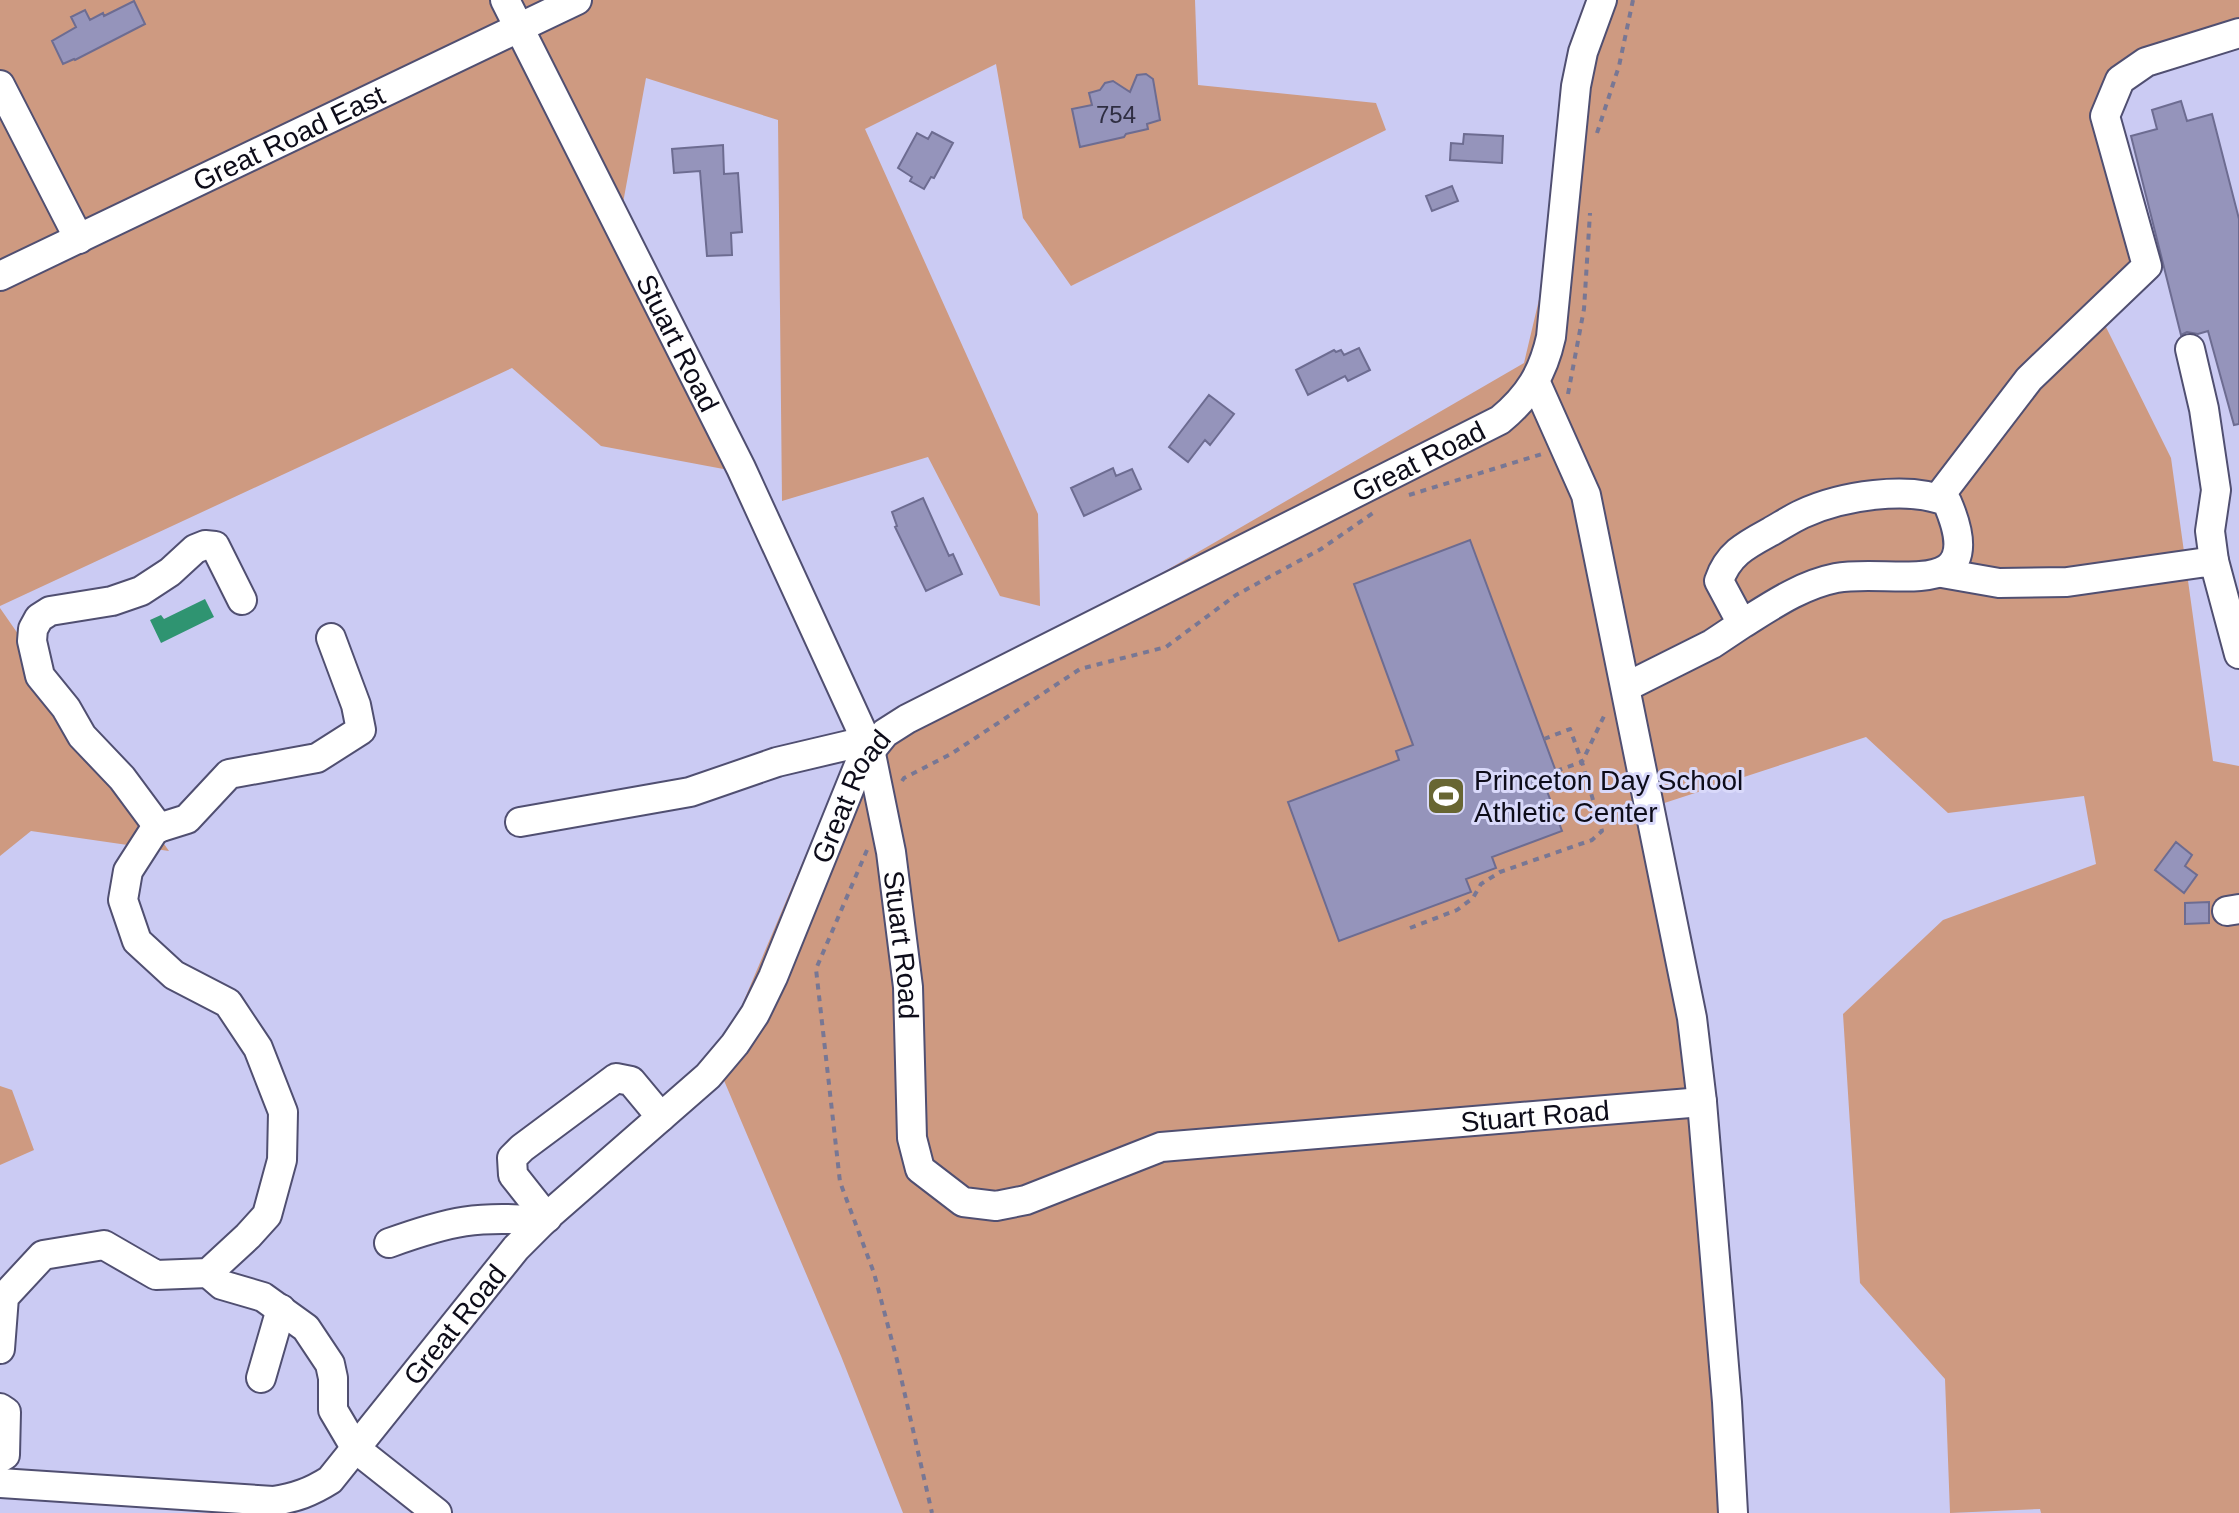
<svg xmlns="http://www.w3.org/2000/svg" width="2239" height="1513" font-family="Arial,sans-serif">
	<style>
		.green { fill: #ce9a81 }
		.water { fill: #2f9471 }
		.building { fill: #9594bb; stroke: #6d6c91; stroke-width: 2 }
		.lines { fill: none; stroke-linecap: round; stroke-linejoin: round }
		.minor-casing { stroke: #504f71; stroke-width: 32 }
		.path { stroke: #787794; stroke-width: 4; stroke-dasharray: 6 6; stroke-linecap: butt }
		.minor { stroke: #fff; stroke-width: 28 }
		.labels { text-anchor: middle; stroke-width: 6; stroke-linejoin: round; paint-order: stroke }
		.number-label { font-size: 24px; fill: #2f2e42 }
		.street-label { font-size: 28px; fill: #0d0c19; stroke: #d9d9fa }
		.poi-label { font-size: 28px; fill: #0d0c19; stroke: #d9d9fa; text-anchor: start }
	</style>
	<rect width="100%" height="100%" fill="#cbcbf3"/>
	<path class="green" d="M0 0H1195L1198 85 1376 103 1386 130 1071 286 1023 218 996 64 865 129 1038 514 1040 606 1000 596 928 457 782 501 778 120 646 78 618 230 750 474 601 446 512 368 0 606Z
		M1610 0H2239V25L2115 68 2108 107 2147 269 2100 315 2171 458 2213 761 2239 766V1513H2041L2040 1509 1950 1513 1945 1379 1860 1283 1843 1014 1943 920 2096 864 2084 796 1948 813 1866 737 1646 809 1682 937 1723 1513H903L841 1356 717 1064 848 755 1524 363Z
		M0 608 169 851 31 831 0 856Z
		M0 1086 12 1090 34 1150 0 1165Z"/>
	<path class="water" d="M205 599 214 617 161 643 150 620 161 615 164 619Z"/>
	<path class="building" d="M134 1 145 24 75 60 74 59 63 64 52 41 76 27 71 17 85 10 90 20 103 13 104 16Z
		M1146 74 1153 79 1160 120 1147 124 1148 129 1126 134 1124 137 1080 147 1072 109 1092 105 1089 93 1100 90 1105 83 1113 81 1130 92 1137 75Z
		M2181 101 2187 121 2212 114 2239 219V424L2234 425 2208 331 2198 334 2187 332 2181 335 2131 136 2157 129 2152 110Z
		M932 132 953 143 934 178 931 177 924 189 910 181 912 177 898 168 917 133 928 139Z
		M1464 134 1503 136 1502 163 1450 160 1451 143 1463 144Z
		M723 145 724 174 738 173 742 232 731 233 732 255 707 256 700 171 674 173 672 149Z
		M1452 186 1458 201 1432 211 1426 196Z
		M1359 348 1370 370 1348 381 1345 376 1308 395 1296 370 1334 350 1336 352 1341 350 1344 355Z
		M1209 395 1234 414 1210 445 1205 440 1188 462 1169 447Z
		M1113 468 1116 476 1132 469 1141 489 1084 516 1071 488Z
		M923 498 949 556 953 554 962 574 926 591 895 527 897 526 892 512Z
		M1470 540 1558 777 1544 783 1562 831 1492 857 1496 868 1466 879 1471 892 1339 941 1288 802 1399 760 1396 751 1413 745 1354 584Z
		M2176 842 2192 855 2185 866 2197 875 2184 893 2155 870Z
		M2209 902V923L2185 924V903Z"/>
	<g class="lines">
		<g class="minor-casing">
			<g id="minor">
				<path id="s1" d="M505 0 741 468 870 749 891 852 908 987 912 1138 920 1169 963 1202 996 1206 1026 1200 1161 1147 1702 1102"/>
				<path d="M0 85 79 239"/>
				<path id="s2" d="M0 276 577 0"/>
				<path d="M2190 349 2204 409 2216 490 2210 531 2214 561"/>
				<path d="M1536 383 1586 495 1692 1018 1702 1102 1727 1402 1733 1513"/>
				<path d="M1938 498 2029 379 2147 266 2105 116 2120 80 2146 62 2239 33"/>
				<path d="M1942 573 1999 583 2067 582 2214 561 2239 654"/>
				<path d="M1626 687 1712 644 1742 624 1719 581C1728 554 1746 545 1770 532 1781 526 1791 519 1802 514 1840 496 1909 485 1947 502 1992 606 1892 567 1836 578 1801 585 1771 606 1742 624"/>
				<path d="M520 822 690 792 777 762 866 741"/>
				<path d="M159 828 122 778 82 736 66 708 40 676 32 641 33 629 39 618 50 611 112 601 141 591 170 572 195 549 205 545 215 546 242 600"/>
				<path d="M2227 911 2239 909"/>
				<path d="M547 1218 513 1175 512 1158 522 1148 616 1078 631 1081 661 1117"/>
				<path d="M389 1243C450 1221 478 1215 543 1221"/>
				<path d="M208 1273 222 1285 263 1297 306 1328 330 1364 333 1378V1410L356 1449 437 1513"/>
				<path d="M0 1349 4 1297 43 1255 104 1245 156 1275 208 1273 248 1236 267 1215 282 1160 283 1112 258 1048 228 1003 174 975 137 941 123 900 128 871 155 829 187 819 229 774 317 758 361 730 356 705 331 638"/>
				<path d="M261 1378 281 1309"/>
				<path d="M0 1408 6 1412 5 1455 0 1458"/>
				<path id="s3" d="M0 1483 273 1501C295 1498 311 1492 330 1480L516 1248 550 1214 708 1076 735 1044 755 1014 773 977 859 765 885 733 907 719 1500 420C1529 396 1543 373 1551 337L1576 86 1583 52 1602 0"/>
			</g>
		</g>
		<path class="path" d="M1597 133 1619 66 1633 0
			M1568 394 1584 309 1590 213
			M1409 495 1542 454
			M1544 739 1570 729 1582 762 1556 771
			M902 781 904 778 951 754 1080 669 1166 647 1236 595 1321 549 1373 513
			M867 850 816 969 840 1182 874 1273 897 1360 932 1513
			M1410 928 1457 910 1473 898 1481 884 1500 872 1592 840 1602 831 1582 762 1605 714"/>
		<use href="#minor" class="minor"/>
	</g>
	<defs>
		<g id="stadium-square" transform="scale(2)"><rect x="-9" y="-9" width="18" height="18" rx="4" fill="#686632" stroke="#d9d9fa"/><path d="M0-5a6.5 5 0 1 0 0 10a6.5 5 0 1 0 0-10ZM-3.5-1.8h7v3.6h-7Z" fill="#fff"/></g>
	</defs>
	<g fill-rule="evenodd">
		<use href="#stadium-square" x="1446" y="796"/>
	</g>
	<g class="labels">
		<g class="number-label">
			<text x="1116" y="123">754</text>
		</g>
		<g class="street-label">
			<text dy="10" stroke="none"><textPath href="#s2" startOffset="320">Great Road East</textPath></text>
			<text dy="10" stroke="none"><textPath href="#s1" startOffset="384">Stuart Road</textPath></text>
			<text dy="10" stroke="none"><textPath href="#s3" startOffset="1878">Great Road</textPath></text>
			<text dy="10" stroke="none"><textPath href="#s3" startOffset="1206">Great Road</textPath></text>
			<text dy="10" stroke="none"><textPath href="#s1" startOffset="1032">Stuart Road</textPath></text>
			<text dy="10" stroke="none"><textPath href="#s1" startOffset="1896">Stuart Road</textPath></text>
			<text dy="10" stroke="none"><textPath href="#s3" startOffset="534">Great Road</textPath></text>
		</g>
		<g class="poi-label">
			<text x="1474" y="790">Princeton Day School<tspan x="1474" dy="32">Athletic Center</tspan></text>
		</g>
	</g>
</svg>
